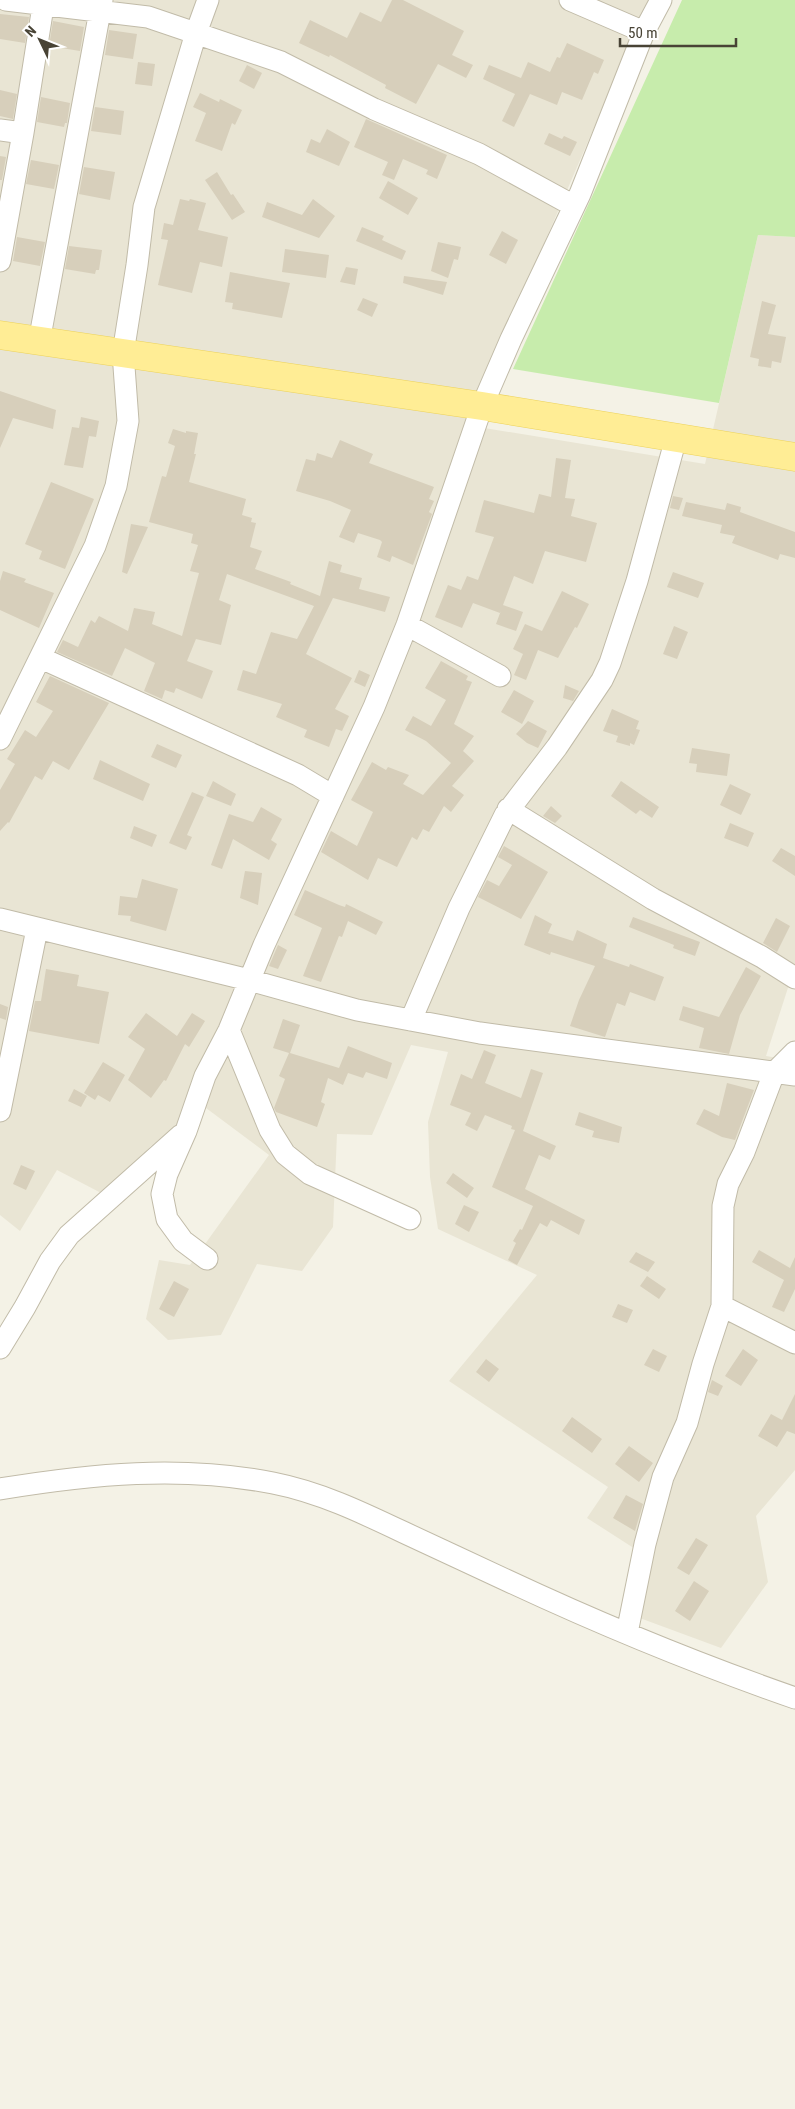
<svg xmlns="http://www.w3.org/2000/svg" width="795" height="2109" font-family="'Roboto Condensed',sans-serif">
	<style>
		.residential { fill: #e9e5d4 }
		.green { fill: #c7ecac }
		.building { fill: #d7cfbb }
		.lines { fill: none; stroke-linecap: round; stroke-linejoin: round }
		.minor-casing { stroke: #c1bba8; stroke-width: 23 }
		.major-casing { stroke: #ecd25c; stroke-width: 29 }
		.minor { stroke: #fff; stroke-width: 21 }
		.major { stroke: #ffed95; stroke-width: 28 }
	</style>
	<rect width="100%" height="100%" fill="#f4f2e6"/>
	<path class="residential" d="M0 0H651L639 23 466 425 705 464 758 235 795 237V966L766 1056 795 1061V1470L756 1516 768 1582 721 1648 637 1617 643 1554 587 1518 608 1487 449 1381 537 1275 438 1229 430 1177 428 1122 448 1052 411 1045 372 1135 337 1134 333 1227 302 1271 257 1264 221 1335 168 1340 146 1319 159 1260 190 1265 269 1155 206 1108 151 1146 105 1195 57 1170 20 1231 0 1215Z"/>
	<path class="green" d="M682 0H795V237L758 235 719 403 513 369Z"/>
	<path class="building" d="M392 0H403L464 31 452 55 473 65 466 78 438 64 416 104 385 88 386 85 330 55 329 57 299 43 310 20 347 38 360 12 381 22Z
		M0 14 29 17 25 43 0 39Z
		M53 21 84 27 80 51 49 46Z
		M109 30 137 34 133 59 105 55Z
		M567 43 604 60 598 74 594 72 582 100 562 92 557 105 530 94 514 127 502 121 515 94 483 79 489 65 521 78 528 62 550 72 557 57 560 58Z
		M138 62 155 64 152 86 135 84Z
		M247 65 262 73 254 89 239 81Z
		M0 90 17 94 13 119 0 116Z
		M200 93 219 102 220 99 242 110 235 125 232 123 222 151 195 141 206 113 193 107Z
		M41 97 70 103 67 123H65L64 127 37 122Z
		M95 107 124 111 121 135 91 131Z
		M366 119 447 155 437 179 426 174 428 170 403 159 394 180 382 175 388 162 354 147Z
		M327 129 350 142 339 166 306 152 311 139 320 143Z
		M549 133 562 139 564 136 577 142 570 156 544 144Z
		M0 156 6 157 2 180H0Z
		M31 160 59 165 54 189 26 184Z
		M84 167 115 172 110 200 79 194Z
		M217 172 231 195 233 194 245 212 232 220 205 180Z
		M388 181 418 198 408 215 379 198Z
		M180 199 189 201 190 199 206 203 198 230 228 237 222 267 200 262 192 293 158 285 168 240 161 239 164 223 173 225Z
		M313 199 335 216 319 238 262 217 267 202 302 215Z
		M362 227 384 236 382 240 406 251 402 260 356 241Z
		M502 231 518 240 506 264 489 255Z
		M17 237 45 242 40 266 13 261Z
		M438 242 461 247 458 260 454 259 448 278 431 271Z
		M69 246 102 250 99 270H96L95 274 65 269Z
		M285 249 329 255 326 278 282 272Z
		M346 267 358 269 355 285 340 282Z
		M230 272 290 283 282 318 232 309 233 303 225 302Z
		M404 276 447 282 443 295 403 283Z
		M363 298 378 304 372 317 357 310Z
		M762 301 776 305 768 334 786 337 781 363 772 361 771 368 758 366 759 359 750 357Z
		M0 391 56 410 53 429 13 418 0 448Z
		M81 417 99 421 96 437 89 436 83 468 64 465 72 427 79 428Z
		M173 429 186 433V431L198 433 194 454H196L189 482 246 499 242 515 252 518 251 522 256 523 250 547 262 551 255 569 291 582 290 584 320 596 329 561 342 565 340 572 362 578 359 589 390 597 385 612 333 598 306 654 352 678 335 709 349 716 342 731 336 729 329 747 304 737 307 730 276 717 282 704 237 690 243 670 256 674 271 632 297 639 314 606 227 574 219 600 231 605 221 645 196 639 187 661 213 671 202 699 176 688 174 693 165 690 162 699 144 691 155 663 125 648 112 676 57 652 63 640 78 647 91 620 95 623 99 616 128 631 134 608 155 612 152 624 182 636 199 573 190 571 198 545 191 543 193 534 149 522 162 476 166 477 175 446 168 443Z
		M340 440 373 454 369 463 434 487 429 499 434 501 429 512 432 514 413 565 392 556 390 562 377 557 382 542 380 540 358 533 354 543 339 537 351 510 330 501 296 491 306 459 315 461 317 453 332 458Z
		M556 458 571 460 565 498 575 499 571 516 597 523 586 562 545 551 533 584 514 576 500 613 473 603 462 628 435 617 448 585 461 590 467 576 478 580 494 537 475 532 484 500 534 513 539 494 551 497Z
		M51 482 94 499 65 569 39 559 42 551 25 544Z
		M673 496 683 498 679 510 670 508Z
		M686 502 725 510 727 503 741 507 740 512 795 532V558L780 554 778 560 732 543 735 536 720 533 722 525 682 516Z
		M131 524 148 527 127 574 122 572Z
		M3 571 26 579 24 582 54 593 39 628 0 610V581Z
		M673 572 704 583 698 598 667 587Z
		M562 591 589 604 577 628 575 627 558 658 538 650 526 680 514 675 523 654 513 649 525 624 542 631Z
		M503 605 523 612 516 631 496 624Z
		M674 626 688 632 677 659 663 654Z
		M441 661 468 676 466 680 472 682 454 724 474 736 463 751 474 761 452 786 464 795 451 812 444 806 429 832 423 829 417 840 412 837 397 867 378 858 368 880 321 852 331 831 357 846 373 812 351 800 372 762 386 770 388 767 409 775 403 784 423 795 451 763 426 741 405 730 413 716 431 726 446 700 425 688Z
		M359 670 370 675 365 687 354 682Z
		M50 676 109 703 69 770 53 761 42 780 35 776 9 823 8 822 0 831V790L15 764 7 759 25 730 36 737 53 711 36 702Z
		M565 685 579 691 573 701 563 698Z
		M514 690 534 701 522 724 501 712Z
		M612 709 639 721 636 729 640 730 634 745 630 743V746L616 742 618 736 603 731Z
		M528 721 547 731 538 748 527 743 516 734Z
		M157 744 182 755 176 768 151 757Z
		M692 748 730 754 727 776 696 772 697 764 689 763Z
		M100 760 150 784 143 801 93 779Z
		M213 781 236 794 231 806 206 796Z
		M621 781 659 807 652 818 640 810 636 814 611 796Z
		M730 784 751 794 741 815 720 805Z
		M192 792 204 797 187 835 192 837 186 850 169 843Z
		M551 806 562 816 555 823 543 816Z
		M261 807 282 819 271 840 277 844 269 860 233 839 222 869 211 865 229 814 253 822Z
		M730 823 754 833 748 847 724 838Z
		M134 826 157 835 152 847 130 838Z
		M504 846 548 872 521 919 478 897 487 880 499 886 512 865 498 857Z
		M781 848 795 856V876L772 861Z
		M245 871 262 873 258 905 240 898Z
		M142 879 178 889 166 931 130 921 131 916 118 915 120 896 137 898Z
		M305 890 339 905 345 907 346 904 383 922 376 935 348 921 342 937 339 936 321 982 303 976 322 928 294 915Z
		M535 915 552 924 548 933 573 941 577 930 607 944 603 958 629 967 630 964 664 977 655 1001 630 992 625 1006 617 1003 605 1037 570 1026 579 1000 595 966 551 952 550 955 524 945Z
		M633 917 700 942 695 956 673 948 674 945 629 927Z
		M776 918 790 926 777 952 763 943Z
		M278 945 287 950 278 969 269 966Z
		M746 967 761 976 740 1015 729 1054 699 1048 704 1028 679 1020 683 1006 719 1017Z
		M46 969 79 975 77 986 109 992 99 1044 29 1031 35 1001H41Z
		M0 1004 8 1007 6 1020 0 1018Z
		M146 1013 177 1036 192 1013 205 1021 189 1047 185 1044 166 1081 164 1080 151 1098 128 1080 145 1049 128 1037Z
		M283 1019 300 1025 290 1053 339 1068 348 1046 392 1063 387 1079 366 1072 363 1078 348 1073 343 1085 328 1078 321 1102 325 1104 317 1127 276 1112 274 1108 285 1079 279 1076 289 1053 273 1048Z
		M484 1050 496 1055 485 1083 521 1098 531 1069 543 1073 523 1131 556 1146 550 1160 539 1155 525 1189 585 1220 579 1235 551 1220 547 1227 540 1223 517 1265 508 1260 516 1243 513 1241 520 1229 522 1230 533 1206 492 1187 515 1130 511 1129 512 1126 485 1115 477 1131 465 1125 471 1113 450 1105 461 1074 472 1079Z
		M103 1062 125 1075 110 1102 98 1095 95 1100 84 1093Z
		M727 1083 754 1090 735 1140 722 1137 696 1124 704 1109 719 1116Z
		M74 1089 87 1096 81 1107 68 1101Z
		M579 1112 622 1127 619 1143 592 1137 594 1131 575 1125Z
		M21 1165 35 1171 26 1190 13 1184Z
		M453 1173 474 1188 467 1198 446 1183Z
		M464 1205 479 1212 469 1232 455 1224Z
		M759 1250 790 1268 795 1257V1289L784 1312 772 1307 784 1280 752 1262Z
		M636 1252 655 1262 648 1272 629 1262Z
		M647 1276 666 1289 659 1299 640 1286Z
		M174 1281 189 1289 174 1317 159 1309Z
		M618 1304 633 1310 627 1323 612 1317Z
		M653 1349 667 1356 659 1372 644 1365Z
		M743 1349 758 1360 741 1386 725 1376Z
		M486 1359 499 1369 489 1382 476 1372Z
		M712 1380 723 1386 718 1396 708 1392Z
		M795 1394V1434L787 1431 777 1447 758 1436 771 1414 782 1420Z
		M572 1417 602 1439 592 1453 562 1431Z
		M629 1446 653 1463 639 1482 615 1464Z
		M626 1495 643 1504 635 1531 613 1518Z
		M696 1538 708 1545 689 1575 677 1568Z
		M694 1581 709 1591 690 1621 675 1611Z"/>
	<g class="lines">
		<g class="minor-casing">
			<path id="minor" d="M6 0 148 17 281 62 374 109 479 154 574 206
				M570 0 644 32
				M0 130 23 133
				M0 261 23 133 44 0
				M39 342 102 0
				M407 625 500 676
				M41 658 298 775 333 796
				M0 739 95 546 116 486 128 421 123 353 137 265 144 207 196 33 208 0
				M508 809 653 899 762 957 795 978
				M0 919 249 980 357 1010 480 1033 795 1075
				M411 1020 459 908 505 815 557 747 602 680 610 663 637 581 676 438
				M229 1030 270 1130 285 1154 310 1174 410 1219
				M0 1111 37 929
				M207 1259 183 1241 167 1219 162 1194 167 1174 186 1131 205 1076 229 1030 264 945 374 707 407 625 482 406 511 339 580 194 644 32 661 0
				M722 1306 795 1343
				M0 1348 25 1307 50 1261 69 1235 181 1135
				M0 1489C91 1474 181 1465 273 1483 319 1492 361 1512 403 1532 437 1548 472 1564 506 1580 600 1624 697 1664 795 1698
				M627 1633 645 1544 663 1477 687 1423 703 1364 722 1306 723 1206 728 1184 744 1152 774 1073 795 1052"/>
		</g>
		<g class="major-casing">
			<path id="major" d="M0 335 482 406 795 457"/>
		</g>
		<use href="#minor" class="minor"/>
		<use href="#major" class="major"/>
	</g>
	<g transform="translate(40 40) rotate(313)" stroke="#ffffff" stroke-width="4" paint-order="stroke">
	<path d="M0-4L9 19L0 12L-9 19Z" fill="#484335"/>
	<text y="-8" font-size="14" font-weight="bold" text-anchor="middle" fill="#484335">N</text>
	</g>
	<path d="M620 38v8h116v-8" fill="none" stroke="#484335" stroke-width="2.5"/>
	<text x="628" y="38" font-size="15" fill="#484335" stroke="#ffffff" stroke-width="4" paint-order="stroke">50 m</text>
</svg>
